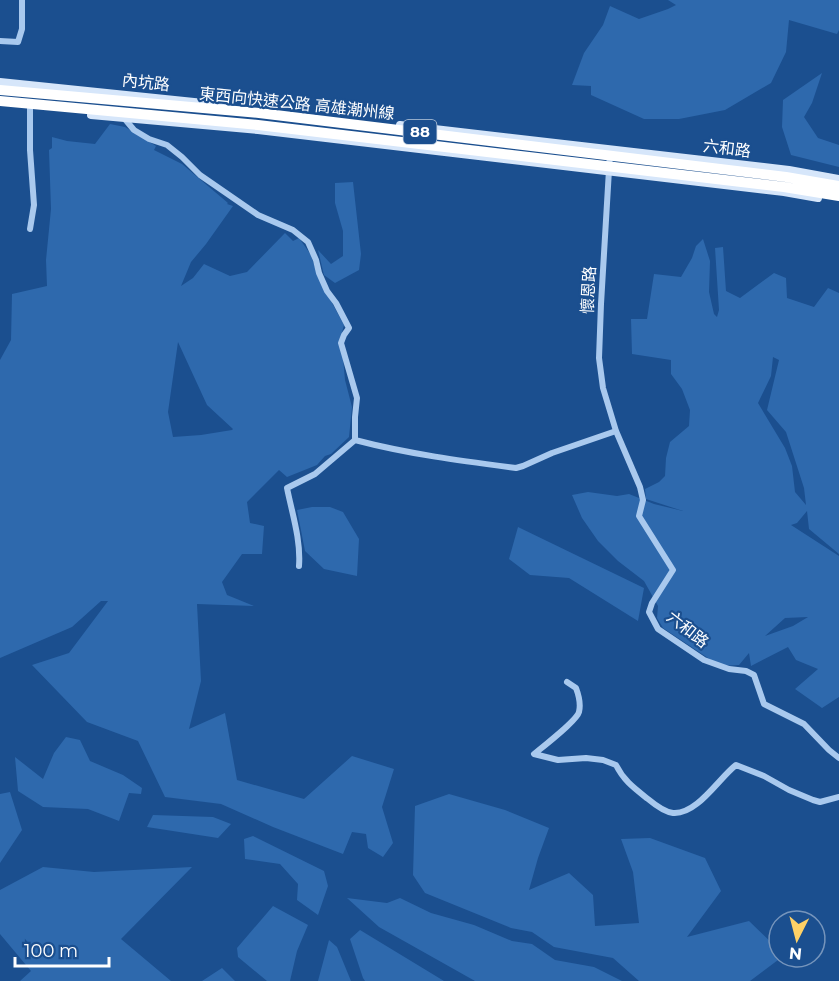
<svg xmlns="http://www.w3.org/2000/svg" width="839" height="981" font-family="Montserrat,'Noto Sans TC',sans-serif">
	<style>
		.green { fill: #2e69ad; fill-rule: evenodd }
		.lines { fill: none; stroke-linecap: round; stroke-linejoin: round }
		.street { stroke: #a9c9ee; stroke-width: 6 }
		.secondary { stroke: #d6e6fa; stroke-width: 8 }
		.highway-bridge { stroke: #fff; stroke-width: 10 }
		.labels { text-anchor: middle; stroke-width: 4.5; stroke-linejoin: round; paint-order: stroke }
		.shield { fill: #1b4f8f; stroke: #bbcadd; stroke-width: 1.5 }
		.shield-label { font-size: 15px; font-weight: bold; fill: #fff }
		.street-label { font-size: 16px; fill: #fff; stroke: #1b4f8f }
	</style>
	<rect width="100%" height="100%" fill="#1b4f8f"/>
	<path class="green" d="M668 0H839V30L837 34 789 20 786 52 771 83 725 110 679 119H644L591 95V86L572 85 584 53 603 25 610 6 639 19 668 9 676 5Z
		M822 73 812 103 804 117 818 138 839 145V167L791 155 782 127 783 100Z
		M110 124 125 127 156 146 154 150 182 164 228 203 227 204 233 206 206 244 191 262 181 286 193 278 204 264 230 276 247 272 285 233 293 241 299 238 311 255 318 277 344 325 341 336 345 380 352 407 349 437 331 454 325 456 317 465 287 477 279 470 247 502 250 523 264 526 262 554H242L222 582 227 595 254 606 197 604 201 681 189 729 225 713 237 780 304 799 352 756 394 769 382 807 393 843 383 857 368 848 366 834 352 832 343 854 273 827 221 804 165 797 138 741 87 722 32 665 69 653 108 601H101L72 627 0 658V360L11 340 12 294 47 286 46 260 51 209 49 150 52 148V137L67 141 95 144ZM178 342 207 405 233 429 232 430 201 435 173 437 168 412Z
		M353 182 361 254 359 270 335 283 324 275 318 250 331 264 343 256V231L335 203V183Z
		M703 239 710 261 709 292 714 314 717 317 719 310 715 248 723 247 726 291 740 298 774 273 786 278 787 298 814 307 828 288 839 293V554L809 529 807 511 797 523 791 525 839 556V697L822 708 795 689 818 669 796 660 788 647 751 666 749 653 739 665 720 666 663 628 657 618 658 606 644 581 618 561 598 541 582 518 572 495 588 492 617 496 629 494 654 504 683 511 646 499 645 489 659 482 665 476 666 458 670 442 689 426 690 410 682 389 671 374V360L632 354 631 319H647L654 274 681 277 692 258 696 246ZM773 357 779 360 767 410 786 432 804 488 806 505 795 492 792 466 785 448 758 403 771 376ZM808 617 793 626 765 636 785 618Z
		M312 507H330L343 512 359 539 357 576 324 569 305 551 297 510Z
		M518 527 644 588 638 621 569 578 530 575 509 559Z
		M66 737 80 740 90 761 123 775 142 788 141 794 129 793 119 821 88 809 43 807 18 791 15 757 43 779 54 753Z
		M10 792 22 830 0 863V794Z
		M449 794 505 810 549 828 538 858 529 890 569 873 593 895 595 926 639 923 633 872 621 839 650 838 705 858 721 891 687 937 749 921 779 950V957H782L750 981H639L613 958 554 947 532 932 511 928 425 893 413 875 415 806Z
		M153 815 213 817 231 824 218 838 147 827Z
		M253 836 324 871 328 886 318 915 297 900 298 884 280 864 245 859 244 839Z
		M43 867 94 872 192 867 121 939 171 981H20L31 971 0 934V890Z
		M347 898 387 903 400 898 431 913 474 925 512 941 532 944 555 960 594 967 622 981H475L379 927Z
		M273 906 308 925 297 951 290 981H267L238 957 237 948Z
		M360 930 444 981H365L363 978 350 939Z
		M329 940 337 947 351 981H318Z
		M222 968 235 981H202Z"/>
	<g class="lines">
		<path class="street" d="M0 41 18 42 22 29V0
			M30 108V150L34 205 30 229
			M124 118 134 130 149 139 167 145 182 157 200 175 258 215 293 230 308 242 316 260 319 273 327 291 336 303 349 328 344 335 341 343 357 398 355 417V440
			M610 153 601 304 599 358 603 388 616 431 640 487 643 500 639 516 673 570 652 603 649 612 658 629 704 660 729 669 746 671 754 675 764 704 804 724 829 750 839 758
			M355 440C408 454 462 461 516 468L523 466 552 453 616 431
			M299 566C301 540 292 513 287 488L315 474 355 440
			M567 682 576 688C579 696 581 704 579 712 577 720 543 747 534 754L558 760 586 758 603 760 616 765C624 781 634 788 648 799 654 804 665 812 673 813 697 815 719 778 736 765L764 776 789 790 813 800 820 802 839 797"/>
		<path class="secondary" d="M0 82 223 105
			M91 115 258 130 784 192 818 198
			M400 125 789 170 839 179"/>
		<path class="highway-bridge" d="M0 90 259 113 786 177 839 186
			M0 101 258 125 784 187 839 196"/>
	</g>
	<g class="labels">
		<rect class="shield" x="403.5" y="120" width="33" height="24" rx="4.5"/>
		<g class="shield-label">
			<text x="420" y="137">88</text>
		</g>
		<g class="street-label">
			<text transform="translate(146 82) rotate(6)" y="6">內坑路</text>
			<text transform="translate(297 103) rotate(6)" y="6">東西向快速公路 高雄潮州線</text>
			<text transform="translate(727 148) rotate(7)" y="6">六和路</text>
			<text transform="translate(588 290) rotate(-87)" y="6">懷恩路</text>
			<text transform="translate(688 629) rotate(38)" y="6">六和路</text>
		</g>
	</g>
	<g transform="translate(797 939) rotate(186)"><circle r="28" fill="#1b4f8f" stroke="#7695bc" stroke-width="1.5"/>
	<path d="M0-4.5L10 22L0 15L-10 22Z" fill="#ffd166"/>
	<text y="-9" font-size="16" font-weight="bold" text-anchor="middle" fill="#ffffff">N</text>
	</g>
	<path d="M15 957v9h94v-9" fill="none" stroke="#ffffff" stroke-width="3"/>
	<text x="24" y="957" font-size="18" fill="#ffffff" stroke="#1b4f8f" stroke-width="4.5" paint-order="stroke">100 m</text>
</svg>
